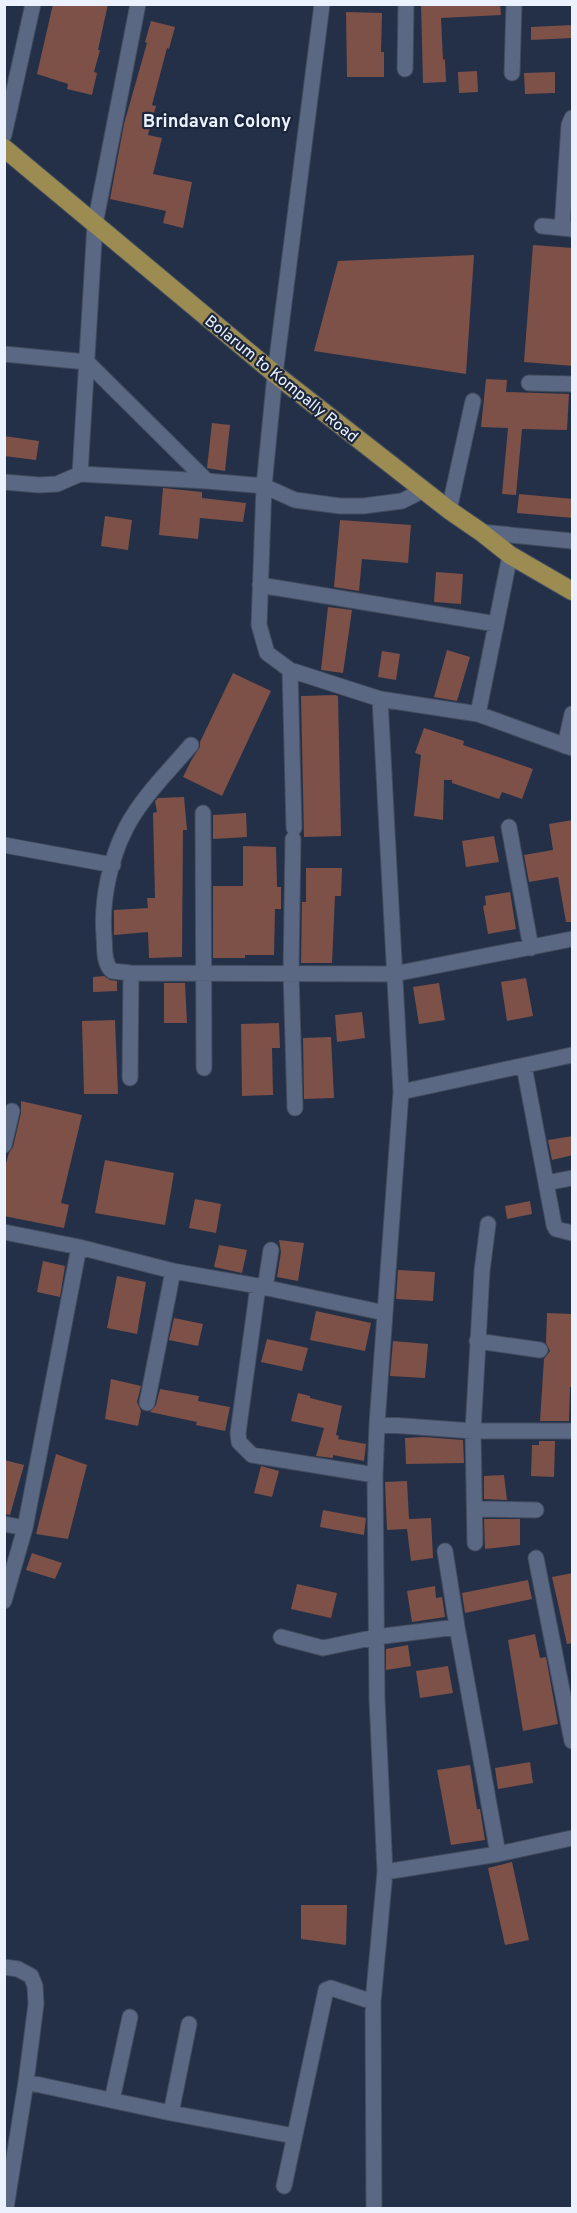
<svg xmlns="http://www.w3.org/2000/svg" width="577" height="2213" font-family="Overpass,sans-serif">
	<style>
		.building { fill: #7d5048 }
		.lines { fill: none; stroke-linecap: round; stroke-linejoin: round }
		.minor-casing { stroke: #424c5f; stroke-width: 17 }
		.major-casing { stroke: #424c5f; stroke-width: 20 }
		.minor { stroke: #5b6883; stroke-width: 15 }
		.major { stroke: #9c8c52; stroke-width: 18 }
		.labels { text-anchor: middle; stroke-width: 4.5; stroke-linejoin: round; paint-order: stroke }
		.street-label { font-size: 16px; fill: #ebf2fe; stroke: #1b263c }
		.neighbourhood-label { font-size: 18px; font-weight: bold; fill: #ebf2fe; stroke: #1b263c }
	</style>
	<rect width="100%" height="100%" fill="#243047"/>
	<path class="building" d="M53 4H108L98 50H100L94 72 97 73 92 95 67 89 68 84 37 74Z
		M421 4H500L501 15 441 18 443 60 445 59 446 82 423 83Z
		M346 12 382 13 381 52H384V77H347Z
		M151 21 175 27 169 49 167 48 152 105 156 106 148 135 162 138 153 174 192 182 183 228 163 223 166 211 110 199 124 124 147 43 145 42Z
		M573 25V38L531 40V27Z
		M477 71 478 92 459 93 458 72Z
		M555 72V93L525 94 524 73Z
		M533 245 573 248V366L524 362Z
		M474 255 466 374 314 351 338 261Z
		M486 379 507 380 506 392 569 394 567 430 522 429 516 495 502 494 508 428 481 427Z
		M212 423 230 425 225 471 207 468Z
		M4 436 39 441 36 460 4 456Z
		M163 488 202 492V498L246 503 243 522 200 518 198 539 159 535Z
		M519 494 573 499V518L517 513Z
		M105 516 132 520 128 550 101 546Z
		M340 520 411 525 408 563 362 559 359 591 334 587Z
		M436 572 463 574 461 604 434 602Z
		M328 607 352 610 343 673 321 670Z
		M447 650 470 657 457 701 434 697Z
		M382 651 400 654 396 680 378 677Z
		M233 673 271 691 222 796 183 777 192 759 200 747V742Z
		M335 695 338 696 341 836 304 837 301 696Z
		M424 728 464 741 463 745 533 769 522 799 502 792 499 799 452 783V780H444L443 820 414 816 421 755 415 753Z
		M184 797 187 830H183L182 957 149 958 148 932 114 935V910L148 908 147 898H155L153 813 157 812 155 801 158 798Z
		M246 813 247 837 213 839V815Z
		M573 820V922H566L558 877 529 882 524 855 553 850 549 824Z
		M494 836 499 862 466 867 462 841Z
		M243 846 276 847 277 887H281V909H275L274 955H245V958H213V886H243Z
		M306 868H342L341 896H335L332 963H301L302 902H306Z
		M510 892 516 929 488 934 483 906 486 905 485 896Z
		M104 976 110 980 117 981V991L93 992V977Z
		M526 978 533 1016 507 1021 501 982Z
		M164 983H185L187 1023H164Z
		M439 983 445 1020 419 1024 413 987Z
		M362 1012 365 1038 337 1042 335 1015Z
		M115 1020 118 1094H84L82 1021Z
		M279 1023 280 1048H272L273 1095 242 1096 241 1024Z
		M331 1037 334 1098 304 1099 303 1038Z
		M21 1101 82 1115 61 1203 69 1205 64 1228 4 1216V1170L9 1153 13 1147 21 1113Z
		M573 1136V1155L552 1160 548 1140Z
		M105 1160 174 1173 165 1225 95 1213Z
		M195 1199 221 1204 216 1233 189 1228Z
		M530 1201 532 1214 507 1219 505 1206Z
		M279 1240 304 1243 298 1281 277 1277 281 1252Z
		M219 1245 247 1250 242 1273 214 1267Z
		M43 1261 65 1266 60 1297 37 1292Z
		M398 1270 435 1272 433 1301 396 1299Z
		M117 1276 146 1282 137 1334 107 1328Z
		M316 1311 371 1323 365 1351 310 1340Z
		M547 1313 573 1314V1387H570L569 1421H540L544 1359 550 1351 546 1343Z
		M174 1318 203 1324 198 1346 169 1340Z
		M267 1339 308 1348 302 1371 261 1362Z
		M393 1341 428 1344 425 1378 390 1376Z
		M111 1379 141 1386 137 1402 141 1411 138 1426 105 1419Z
		M160 1389 199 1396 198 1401 230 1407 225 1431 196 1425 197 1422 150 1412 156 1405Z
		M298 1393 310 1396V1398L342 1406 336 1435 339 1436 338 1439 366 1444 364 1461 333 1455V1458L316 1456 324 1428 291 1421Z
		M423 1437 463 1440 464 1463 406 1464 405 1438Z
		M539 1441H555L554 1477 531 1476 532 1445H539Z
		M56 1454 87 1465 68 1539 36 1534Z
		M4 1460 24 1465 10 1515 4 1514Z
		M261 1466 279 1471 272 1497 254 1493Z
		M504 1475 507 1500 484 1499V1476Z
		M407 1481 409 1519 431 1518 433 1558 411 1561 407 1529 387 1530 385 1482Z
		M323 1510 366 1518 364 1535 320 1527Z
		M484 1519H520V1545L485 1549Z
		M32 1553 62 1563 55 1579 26 1570Z
		M573 1573V1643L567 1644 552 1577Z
		M528 1580 532 1599 465 1613 462 1593Z
		M297 1584 337 1593 331 1618 291 1609Z
		M435 1586 436 1598 442 1597 445 1617 412 1622 407 1591Z
		M535 1634 540 1658 546 1657 558 1724 523 1731 508 1640Z
		M408 1645 411 1666 386 1670V1649Z
		M448 1666 453 1693 420 1698 416 1671Z
		M530 1762 533 1783 498 1789 495 1768Z
		M470 1765 477 1809H480L485 1840 451 1845 437 1770Z
		M512 1862 529 1940 505 1945 488 1868Z
		M301 1905H347L346 1945 301 1939Z"/>
	<g class="lines">
		<g class="minor-casing">
			<path id="minor" d="M322 4 275 374 264 486 259 625 267 653 290 670 380 699 478 714 572 748
				M405 69 406 4
				M512 73 514 4
				M4 135 33 4
				M542 226 572 229
				M562 228 569 125 572 118
				M4 354 87 362 207 481
				M529 383 572 384
				M80 474 95 224 138 4
				M4 482 39 485 57 484 80 474 207 481 264 486 295 500 340 506H363L402 501 424 490
				M449 510 473 401
				M481 532 572 541
				M260 585 496 624
				M290 670 294 828
				M478 714 510 555
				M191 745C169 771 142 797 126 828 110 859 101 901 104 936 105 947 103 963 112 971L131 973 394 974 572 939
				M565 746 572 714
				M203 813 204 1068
				M509 827 531 948
				M293 839 291 973 295 1108
				M4 845 113 865
				M524 1066 554 1225 556 1229 572 1233
				M130 1078 131 973
				M401 1092 572 1055
				M4 1145 12 1111
				M546 1183 572 1178
				M4 1232 79 1247 173 1271 258 1286 385 1313
				M258 1286 238 1433 239 1442 252 1455 375 1475
				M265 1288 271 1250
				M477 1341 540 1350
				M147 1403 173 1271
				M377 1424 473 1431H572
				M475 1509 536 1510
				M4 1524 25 1528 79 1247
				M475 1543 473 1431 482 1271 488 1224
				M445 1551 457 1627 498 1854
				M536 1558 572 1741
				M4 1601 25 1528
				M281 1637 323 1648 376 1637 457 1627
				M385 1872 498 1854 572 1838
				M4 1967 18 1969 31 1976 35 1986 36 2004 26 2082 6 2208
				M26 2082 171 2113 294 2136
				M112 2100 130 2017
				M171 2113 189 2024
				M284 2186 326 1990 331 1988 373 2002
				M374 2208 373 2002 385 1872 377 1699 375 1475 377 1424 401 1092 380 699"/>
		</g>
		<g class="major-casing">
			<path id="major" d="M4 148 275 374 449 510 481 532 510 555 572 591"/>
		</g>
		<use href="#minor" class="minor"/>
		<use href="#major" class="major"/>
	</g>
	<g class="labels">
		<g class="street-label">
			<text transform="translate(282 378) rotate(39)" y="6">Bolarum to Kompally Road</text>
		</g>
		<g class="neighbourhood-label">
			<text x="217" y="127">Brindavan Colony</text>
		</g>
	</g>
	<rect width="577" height="2213" fill="none" stroke="#ebf2fe" stroke-width="12"/>
</svg>
